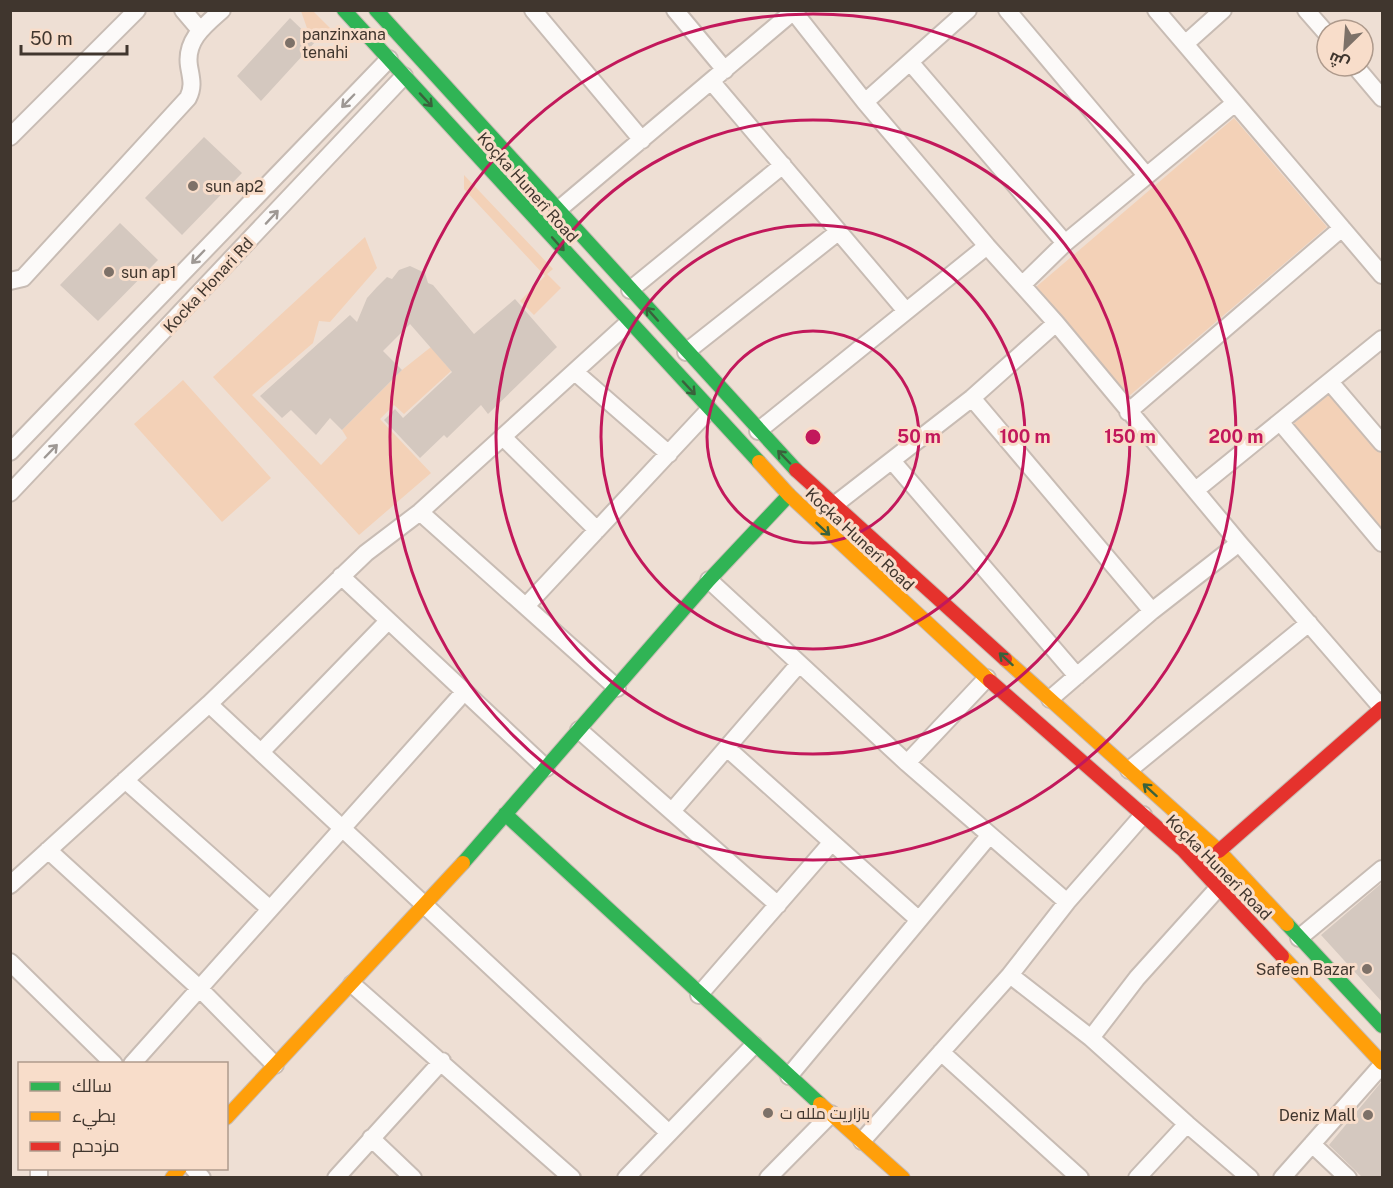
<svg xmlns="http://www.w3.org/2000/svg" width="1393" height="1188" font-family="'Public Sans',Cairo,sans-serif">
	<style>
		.green { fill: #f3d1b7 }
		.building { fill: #d4c8bf }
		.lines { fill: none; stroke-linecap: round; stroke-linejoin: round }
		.street-casing { stroke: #c8bcb4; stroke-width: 20 }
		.fast-casing { stroke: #c8bcb4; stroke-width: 16 }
		.slow-casing { stroke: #c8bcb4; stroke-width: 16 }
		.jam-casing { stroke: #c8bcb4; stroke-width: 16 }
		.street { stroke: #fcfaf9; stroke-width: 16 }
		.fast { stroke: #30b455; stroke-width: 14 }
		.slow { stroke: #ff9f0a; stroke-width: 14 }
		.jam { stroke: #e5322d; stroke-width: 14 }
		.oneway { stroke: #3a623c }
		.oneway2 { stroke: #9e9894 }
		.ring { fill: none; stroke: #c2185b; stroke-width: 3 }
		.poi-dot { fill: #7d7168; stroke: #f8ddca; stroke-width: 2 }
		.labels { text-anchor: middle; stroke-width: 6; stroke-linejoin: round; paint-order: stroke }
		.poi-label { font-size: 16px; fill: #40362e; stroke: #f8ddca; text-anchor: start }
		.street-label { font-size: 16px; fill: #40362e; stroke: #f8ddca }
		.centre { fill: #c2185b; stroke: #f8ddca; stroke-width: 3 }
		.ring-label { font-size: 18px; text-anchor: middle; font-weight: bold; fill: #c2185b; stroke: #f8ddca; stroke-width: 6; stroke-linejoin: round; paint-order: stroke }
	</style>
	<rect width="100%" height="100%" fill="#eedfd4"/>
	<path class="green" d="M301 11H313L336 34 329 39 308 31Z
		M1234 118 1327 227 1129 396 1036 287Z
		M464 175 553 269 547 274 561 288 534 315 520 301 545 276 464 189Z
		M365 237 377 268 330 322 319 321 313 343 252 395 321 465 347 438 342 430 402 370 431 347 451 371 404 414 394 405 380 419 431 473 359 535 213 377Z
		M183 380 271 478 222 522 134 424Z
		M1331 393 1382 455V533L1292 425Z"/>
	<path class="building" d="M290 18 315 42 261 101 237 76Z
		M204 137 242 173 182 235 145 198Z
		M120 223 158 260 98 321 60 285Z
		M410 266 425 273 428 283 433 285 474 334 515 299 557 347 488 414 481 405 447 438 444 435 420 458 384 420 395 409 403 418 452 372 410 324 383 351 402 370 342 430 330 418 316 435 291 410 282 418 260 396 350 315 357 322 367 298 377 287 387 277 392 279 399 270Z
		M1383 882V1003L1321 935Z
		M1383 1080V1178H1363L1329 1145Z"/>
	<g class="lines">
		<g class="street-casing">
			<path id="street" d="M183 10 200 30
				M533 10 642 140
				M675 10 725 70
				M1007 10 1145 174
				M1156 10 1382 275
				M1306 10 1327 34
				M794 12 865 102 987 246 1056 323 1239 543 1382 708
				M1185 44 1223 10
				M910 62 1065 243
				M1355 66 1382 98
				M711 81 906 311
				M865 102 968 10
				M10 137 137 10
				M558 210 795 10
				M10 281 23 278 188 98C194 86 191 78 189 66 185 40 205 25 222 10
				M1022 285 1065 243 1235 103
				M630 290 783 165
				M628 323 420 512 366 553 209 704 669 1133
				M686 352 838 232
				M575 372 669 454
				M1330 382 1382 443
				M972 398 1152 611
				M1128 412 1342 228
				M1281 423 1382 543
				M758 431 987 246
				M503 437 597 530
				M10 452 389 59
				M893 462 1077 676
				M1197 489 1382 339
				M10 493 404 76
				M833 506 972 398 1056 323
				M420 512 617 688
				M341 576 546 768
				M709 580 907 763 1067 902
				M526 606 709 410
				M1050 699 1152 611 1239 543
				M579 730 778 905
				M728 749 919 920
				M261 752 388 621
				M907 763 987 678
				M1129 770 1309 623
				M125 780 270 909
				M673 810 799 664
				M48 850 199 988 275 1065
				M10 885 209 704
				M1299 938 1382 869
				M10 962 114 1064
				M1010 975 1091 1038 1137 978 1218 888
				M352 984 572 1178
				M699 995 832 842
				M1091 1038 1187 1124
				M941 1052 1080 1178
				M132 1064 464 692
				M789 1076 989 836
				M371 1138 413 1178
				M862 1141 1010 975 1067 902 1143 815
				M1312 1144 1348 1178
				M193 1168 202 1178
				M39 1178V1168
				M336 1178 442 1061
				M626 1178 754 1045
				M768 1178 831 1114
				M1137 1178 1187 1124 1250 1178
				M1282 1178 1382 1065"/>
		</g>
		<g class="fast-casing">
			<path id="fast" d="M344 10 759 462
				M376 10 796 470
				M505 814 820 1104
				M463 863 709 580 789 495
				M1287 924 1382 1026"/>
		</g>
		<g class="slow-casing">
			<path id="slow" d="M759 462 789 495 990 681
				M1005 659 1219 851 1287 924
				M1282 956 1382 1063
				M820 1104 903 1178
				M226 1118 463 863
				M172 1178 180 1168"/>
		</g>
		<g class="jam-casing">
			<path id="jam" d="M796 470 1005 659
				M990 681 1183 850 1282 956
				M1219 851 1382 708"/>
		</g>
		<use href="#street" class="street"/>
		<use href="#fast" class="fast"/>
		<use href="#slow" class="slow"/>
		<use href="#jam" class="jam"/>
	</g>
	<defs><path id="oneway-shaft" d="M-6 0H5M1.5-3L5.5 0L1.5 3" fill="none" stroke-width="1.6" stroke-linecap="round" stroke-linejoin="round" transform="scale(1.5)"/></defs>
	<g class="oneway">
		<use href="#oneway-shaft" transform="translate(426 100) rotate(47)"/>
		<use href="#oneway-shaft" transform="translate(558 244) rotate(48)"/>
		<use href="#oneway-shaft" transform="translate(652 314) rotate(-132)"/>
		<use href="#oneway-shaft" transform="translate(689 388) rotate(47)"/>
		<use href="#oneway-shaft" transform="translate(784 457) rotate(-134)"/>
		<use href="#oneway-shaft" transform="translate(823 529) rotate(43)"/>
		<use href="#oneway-shaft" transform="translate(1006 659) rotate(-138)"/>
		<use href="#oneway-shaft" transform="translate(1150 790) rotate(-138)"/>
	</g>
	<g class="oneway2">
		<use href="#oneway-shaft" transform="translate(348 101) rotate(134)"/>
		<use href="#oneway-shaft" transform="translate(272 217) rotate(-47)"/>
		<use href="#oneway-shaft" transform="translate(198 257) rotate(134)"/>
		<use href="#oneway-shaft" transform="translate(51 451) rotate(-46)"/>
	</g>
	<g class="ring">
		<circle cx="813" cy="437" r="106"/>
		<circle cx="813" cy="437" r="212"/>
		<circle cx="813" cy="437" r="317"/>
		<circle cx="813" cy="437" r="423"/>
	</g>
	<g class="poi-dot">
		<circle cx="290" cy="43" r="6"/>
		<circle cx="193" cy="186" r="6"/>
		<circle cx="109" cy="272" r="6"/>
		<circle cx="1367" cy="969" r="6"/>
		<circle cx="768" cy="1113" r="6"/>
		<circle cx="1368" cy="1115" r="6"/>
	</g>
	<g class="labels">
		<g class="poi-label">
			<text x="302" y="40">panzinxana<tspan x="302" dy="18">tenahi</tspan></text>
			<text x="205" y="192">sun ap2</text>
			<text x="121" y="278">sun ap1</text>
			<text x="1355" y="975" text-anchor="end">Safeen Bazar</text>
			<text x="780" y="1119">بازاريت ملله ت</text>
			<text x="1356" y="1121" text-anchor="end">Deniz Mall</text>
		</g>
		<g class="street-label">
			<text transform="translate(528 187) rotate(48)" y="6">Koçka Hunerî Road</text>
			<text transform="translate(208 285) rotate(-47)" y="6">Kocka Honari Rd</text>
			<text transform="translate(860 539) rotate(43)" y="6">Koçka Hunerî Road</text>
			<text transform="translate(1219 867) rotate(45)" y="6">Koçka Hunerî Road</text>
		</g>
	</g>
	<circle cx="813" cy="437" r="9" class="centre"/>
	<g class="ring-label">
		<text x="919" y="443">50 m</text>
		<text x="1025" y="443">100 m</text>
		<text x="1130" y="443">150 m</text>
		<text x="1236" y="443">200 m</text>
	</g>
	<rect width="1393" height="1188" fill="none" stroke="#40362e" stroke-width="24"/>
	<rect x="18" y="1062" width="210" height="108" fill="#f8ddca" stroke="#ae9a8c" stroke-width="1.5"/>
	<rect x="30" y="1082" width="30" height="9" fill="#30b455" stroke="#ae9a8c" stroke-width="1.5"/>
	<text x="72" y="1092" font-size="18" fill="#40362e">سالك</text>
	<rect x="30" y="1112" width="30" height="9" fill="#ff9f0a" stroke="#ae9a8c" stroke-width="1.5"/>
	<text x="72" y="1122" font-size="18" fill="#40362e">بطيء</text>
	<rect x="30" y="1142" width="30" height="9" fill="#e5322d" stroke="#ae9a8c" stroke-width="1.5"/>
	<text x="72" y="1152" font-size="18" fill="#40362e">مزدحم</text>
	<g transform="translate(1345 48) rotate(205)"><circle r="28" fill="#f8ddca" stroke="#ae9a8c" stroke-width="1.5"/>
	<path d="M0-4.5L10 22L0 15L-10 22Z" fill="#7d7168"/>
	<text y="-9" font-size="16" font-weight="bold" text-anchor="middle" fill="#40362e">ش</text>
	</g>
	<path d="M21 45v9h106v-9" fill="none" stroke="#40362e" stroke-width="3"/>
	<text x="30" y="45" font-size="18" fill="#40362e" stroke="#f8ddca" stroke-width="4.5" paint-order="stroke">50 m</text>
</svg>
